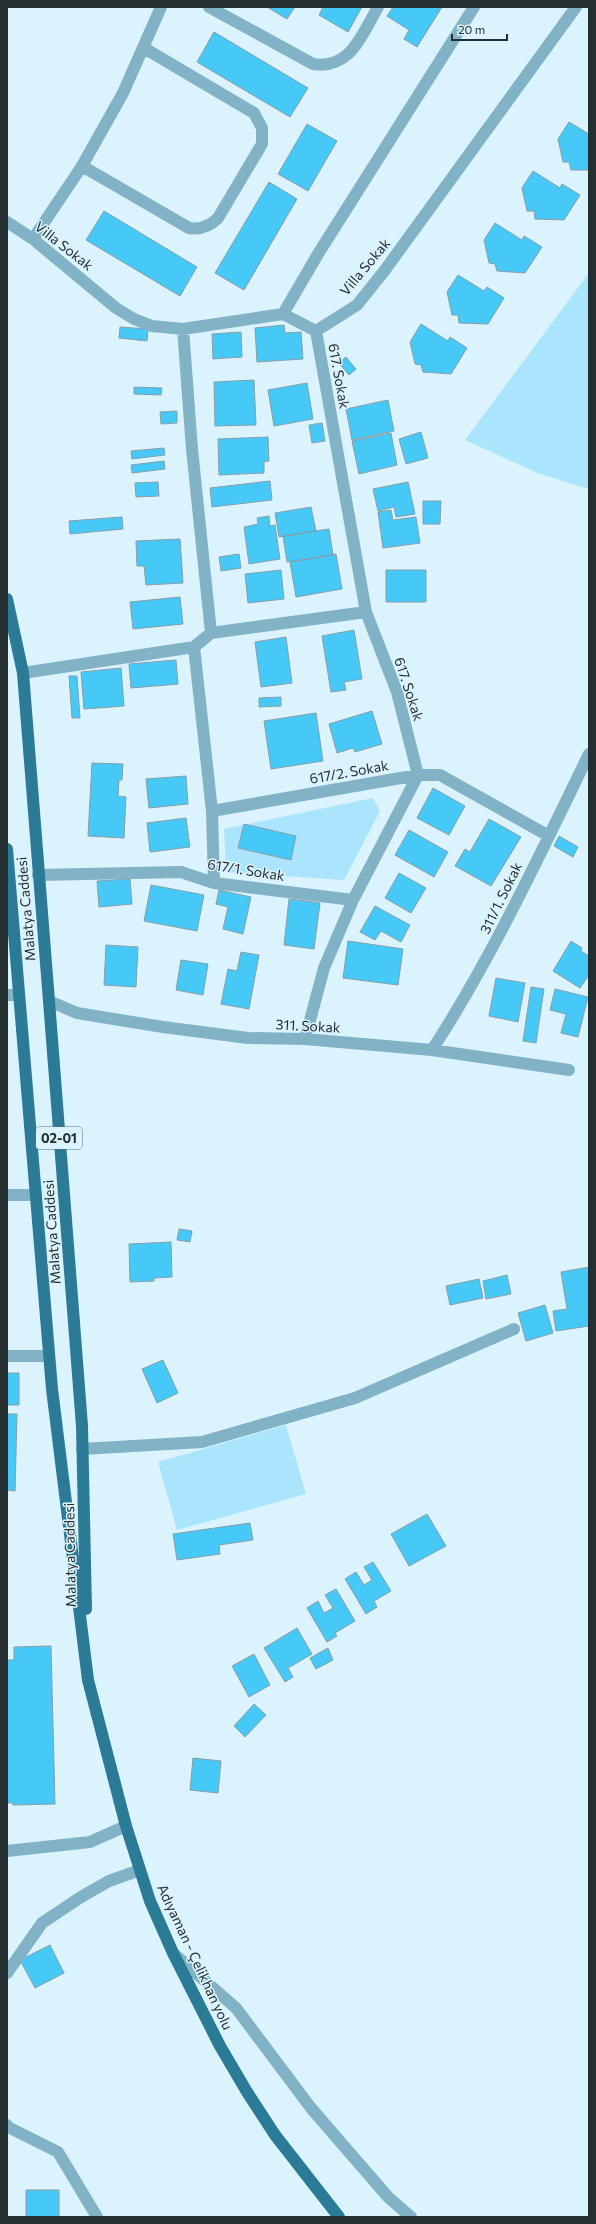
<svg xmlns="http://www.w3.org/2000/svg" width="596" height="2224" font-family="Commissioner,sans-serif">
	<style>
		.green { fill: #aae5fd }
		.building { fill: #46c9f6; stroke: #879ea7 }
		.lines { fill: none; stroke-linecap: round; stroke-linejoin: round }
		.minor { stroke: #82b2c5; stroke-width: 12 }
		.major { stroke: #2b7b97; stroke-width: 12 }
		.labels { text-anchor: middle; stroke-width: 3; stroke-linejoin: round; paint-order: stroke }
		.shield { fill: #daf3fd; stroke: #5b6a6f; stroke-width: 1 }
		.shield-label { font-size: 13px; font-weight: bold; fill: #252f32 }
		.street-label { font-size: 14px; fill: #252f32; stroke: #daf3fd }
	</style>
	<rect width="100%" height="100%" fill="#daf3fd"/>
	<path class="green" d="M589 273V489L540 474 465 440Z
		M373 798 380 811 344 880 226 872 224 829Z
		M286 1425 306 1494 177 1530 158 1462Z"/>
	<path class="building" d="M267 7H295L287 19Z
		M323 7H362L348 32 319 15Z
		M393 7H442L417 47 404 39 409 30 387 16Z
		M214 32 308 88 290 117 197 62Z
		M569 122 589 134V170H571L569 162H563L558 139Z
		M307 124 337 141 308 191 278 174Z
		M533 171 560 188 562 184 580 195 564 220 535 219 534 211H527L522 188Z
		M269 182 297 199 244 290 215 273Z
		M104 211 197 267 180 296 86 240Z
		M495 223 522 240 524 236 542 247 525 273 497 271 495 264 489 263 484 240Z
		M458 275 484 291 487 287 504 298 488 324 459 323 458 315H452L447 292Z
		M421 324 448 341 450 337 467 348 451 374 423 372 421 365 415 364 410 342Z
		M284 325 285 333 301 332 303 359 257 362 255 328Z
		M120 327 148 329 147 341 119 338Z
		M241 332 242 357 213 359 212 334Z
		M346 357 356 369 349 375 339 363Z
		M254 380 256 425 215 426 214 382Z
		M307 383 313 419 274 426 268 390Z
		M134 387 162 388 161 395 134 394Z
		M388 400 394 431 352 440 346 409Z
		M177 411V423L161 424 160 412Z
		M322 423 325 441 312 443 309 425Z
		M421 432 428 458 406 464 399 439Z
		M391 433 397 465 359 474 352 441Z
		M268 437 269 461 264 462V473L219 475 218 439Z
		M164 448 165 455 132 459 131 451Z
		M164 461 165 469 132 473 131 465Z
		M270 481 272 500 212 507 210 488Z
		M158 482 159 496 136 497 135 483Z
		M408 482 415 514 396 517 394 507 378 511 373 489Z
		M423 501H441L440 524H423Z
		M311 507 316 531 279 537 275 513Z
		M391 510 393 520 416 517 420 543 383 548 378 512Z
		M269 516 270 526 275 525 280 559 249 564 244 527 258 524 257 518Z
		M122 517 123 529 70 534 69 521Z
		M329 529 333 555 287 562 283 536Z
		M180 539 183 583 146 585 144 566H137L136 541Z
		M239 554 241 568 221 571 219 557Z
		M336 554 342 589 296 597 290 562Z
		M281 570 284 599 248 603 245 574Z
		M386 570H426V602H386Z
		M180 597 183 624 133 629 130 602Z
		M354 630 362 679 344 682 346 690 331 692 322 636Z
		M286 637 292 683 261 687 255 642Z
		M176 660 178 684 131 688 129 664Z
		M121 668 124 706 84 709 81 672Z
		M69 676H77L80 718H72Z
		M281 697V706L259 707V698Z
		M372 711 382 744 355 752 353 748 337 753 329 724Z
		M316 713 323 761 271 769 264 721Z
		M92 763 123 764 122 780H119L118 796 126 797 124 838 88 836Z
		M186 776 188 804 149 808 146 779Z
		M433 788 465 806 449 835 417 818Z
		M186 818 190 847 150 852 147 823Z
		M489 819 521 837 491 886 455 866 465 849 470 852Z
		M244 824 296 836 291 860 238 848Z
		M409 830 448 852 434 877 395 855Z
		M559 836 578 847 573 857 554 846Z
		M399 873 426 888 411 913 385 898Z
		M130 879 132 904 99 907 97 881Z
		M151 885 204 895 197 931 144 921Z
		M219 890 251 897 243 934 223 929 228 907 216 904Z
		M289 899 320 903 314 949 284 945Z
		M375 906 410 925 401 942 381 931 375 940 360 932Z
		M348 941 403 949 398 985 343 978Z
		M571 941 582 948 581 951 589 956V975L580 988 553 971Z
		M106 945 138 947 136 987 104 985Z
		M241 952 259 955 249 1009 221 1004 228 969 237 971Z
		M181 960 208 964 203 995 176 990Z
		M496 978 525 983 518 1022 489 1016Z
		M531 987 544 989 536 1043 523 1041Z
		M555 989 588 997 578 1037 561 1033 566 1014 550 1010Z
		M179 1229 192 1231 190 1242 177 1240Z
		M171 1242 172 1277 154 1278V1281L130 1282 129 1244Z
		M589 1267V1326L556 1331 553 1311 567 1309 561 1272Z
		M507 1275 511 1294 486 1299 483 1281Z
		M479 1279 483 1298 450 1305 446 1286Z
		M545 1305 553 1333 526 1341 518 1313Z
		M163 1360 178 1393 157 1403 142 1369Z
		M7 1373H19V1405H7Z
		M7 1414H17L15 1491 7 1490Z
		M427 1514 446 1546 409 1566 391 1534Z
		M250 1523 253 1540 219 1545 220 1554 177 1560 173 1534Z
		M373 1562 391 1591 374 1601 377 1607 366 1614 345 1579 356 1572 364 1585 372 1580 364 1567Z
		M336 1589 355 1621 335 1633 337 1636 327 1642 307 1608 318 1601 324 1613 333 1608 325 1595Z
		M297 1628 312 1654 288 1668 293 1677 285 1682 264 1648Z
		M51 1646 55 1804 13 1805V1803H7V1660H14V1647Z
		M328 1648 333 1660 316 1669 310 1658Z
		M254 1654 270 1685 249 1697 232 1666Z
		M254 1704 266 1715 245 1737 234 1726Z
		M193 1758 221 1761 218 1793 190 1790Z
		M50 1945 64 1973 35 1988 20 1960Z
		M26 2190H59V2217H26Z"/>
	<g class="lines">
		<path class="minor" d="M209 7 313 64C351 70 362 34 378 7
			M82 166 189 228C201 230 210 226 218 218L262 144V128L254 113 144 48
			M7 222 33 239 116 308 134 319 152 326 183 329 283 314 316 331 357 305 385 270 576 7
			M33 239 82 166 123 93 161 7
			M283 314 318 254 474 7
			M183 329 192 449 211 633
			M194 647 212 811
			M23 673 194 647 211 633 366 612
			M38 875 181 872 214 883 353 900
			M214 883 212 811 418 775H440L549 836
			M7 995H19
			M49 1001 77 1013 163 1027 248 1038 305 1039 432 1050 569 1070
			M305 1039 324 968 353 900 418 775 397 692 366 612 316 331
			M432 1050C493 956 540 854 589 754
			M7 1195H36
			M7 1356H49
			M82 1449 202 1442 355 1398 514 1329
			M7 1851 90 1842 126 1826
			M173 1953 236 2008 311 2108 388 2197 411 2217
			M7 1973 42 1923 81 1897 109 1881 140 1870
			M7 2125 8 2127 58 2152 97 2217"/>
		<path class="major" d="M7 599 23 673 49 1001 82 1426 86 1609
			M7 849 52 1389 88 1680 126 1826 150 1901 173 1953 220 2046 247 2092 275 2135 339 2217"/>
	</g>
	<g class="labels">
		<rect class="shield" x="36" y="1127" width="46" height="22" rx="3"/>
		<g class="shield-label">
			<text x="59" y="1143">02-01</text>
		</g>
		<g class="street-label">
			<text transform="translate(64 246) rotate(38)" y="5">Villa Sokak</text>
			<text transform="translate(365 267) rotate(-50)" y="5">Villa Sokak</text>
			<text transform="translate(339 376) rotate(80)" y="5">617. Sokak</text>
			<text transform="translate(409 689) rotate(72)" y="5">617. Sokak</text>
			<text transform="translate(349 772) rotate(-10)" y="5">617/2. Sokak</text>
			<text transform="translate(246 870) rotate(9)" y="5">617/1. Sokak</text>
			<text transform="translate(501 898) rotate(-64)" y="5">311/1. Sokak</text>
			<text transform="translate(26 909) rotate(-95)" y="5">Malatya Caddesi</text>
			<text transform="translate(308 1026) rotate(3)" y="5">311. Sokak</text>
			<text transform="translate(52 1232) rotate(-94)" y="5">Malatya Caddesi</text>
			<text transform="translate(70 1555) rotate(-91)" y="5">Malatya Caddesi</text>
			<text transform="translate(195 1957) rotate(65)" y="5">Adıyaman - Çelikhan yolu</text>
		</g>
	</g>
	<rect width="596" height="2224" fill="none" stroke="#252f32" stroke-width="16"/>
	<path d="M452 34v6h55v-6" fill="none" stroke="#252f32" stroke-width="2"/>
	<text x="458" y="34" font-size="12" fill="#252f32" stroke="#daf3fd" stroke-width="3" paint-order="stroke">20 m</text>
</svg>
